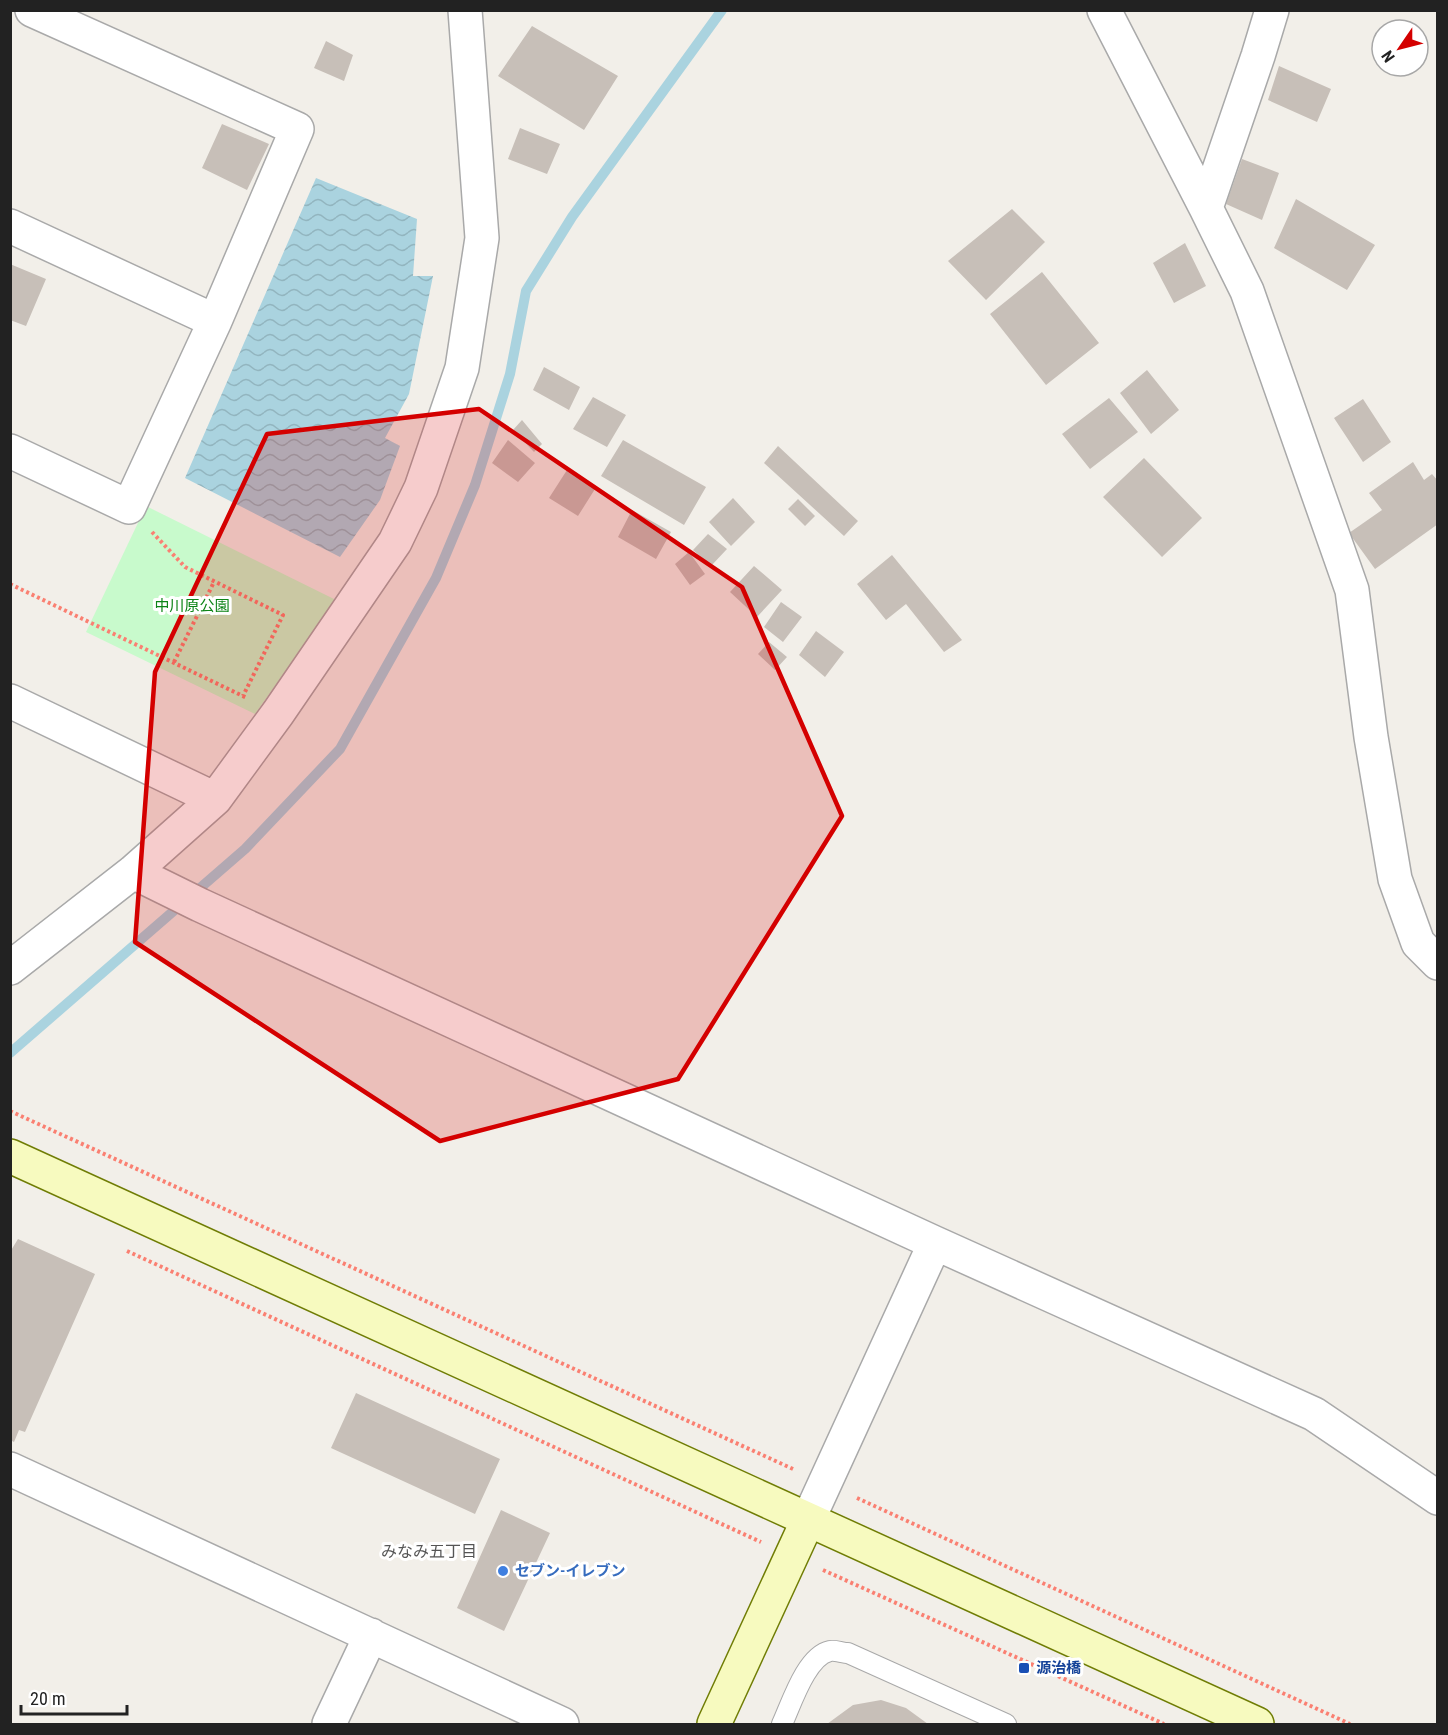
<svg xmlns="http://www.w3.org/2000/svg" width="1448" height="1735" font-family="'Roboto Condensed','Noto Sans JP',sans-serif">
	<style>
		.park { fill: #c8facc }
		.water { fill: url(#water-waves) }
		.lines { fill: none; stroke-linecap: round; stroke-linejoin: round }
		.stream { stroke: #aad3df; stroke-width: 10 }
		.building { fill: #c7bfb8 }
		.lane-casing { stroke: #a9a9a9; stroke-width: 22 }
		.street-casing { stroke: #a9a9a9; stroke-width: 36 }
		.secondary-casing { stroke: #707d05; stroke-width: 36 }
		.path { stroke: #fa8072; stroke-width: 4; stroke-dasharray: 3 3; stroke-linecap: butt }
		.lane { stroke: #fff; stroke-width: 20 }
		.street { stroke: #fff; stroke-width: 33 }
		.secondary { stroke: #f7fabf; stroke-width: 33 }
		.marked { fill: #d40000; fill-opacity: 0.2; stroke: #d40000; stroke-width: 4.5; stroke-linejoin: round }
		.shop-dot { fill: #3f7fe0; stroke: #fff; stroke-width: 2 }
		.transit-dot { fill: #1a4fb4; stroke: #fff; stroke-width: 2 }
		.labels { text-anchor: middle; stroke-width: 6; stroke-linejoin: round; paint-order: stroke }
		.park-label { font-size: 15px; fill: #0c8416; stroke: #fff }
		.shop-label { font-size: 15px; font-weight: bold; fill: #366cbe; stroke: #fff; text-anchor: start }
		.transit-label { font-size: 15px; font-weight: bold; fill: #164399; stroke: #fff; text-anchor: start }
		.neighbourhood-label { font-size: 16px; fill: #555; stroke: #fff }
	</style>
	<defs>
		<pattern id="water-waves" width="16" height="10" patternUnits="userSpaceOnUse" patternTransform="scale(1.5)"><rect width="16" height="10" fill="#aad3df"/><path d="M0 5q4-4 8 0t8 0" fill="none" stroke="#92b5bf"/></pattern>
	</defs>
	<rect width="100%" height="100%" fill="#f2efe9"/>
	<path class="park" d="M146 506 336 600 255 714 86 632Z"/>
	<path class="water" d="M316 178 417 219 413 276H433L409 394 385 438 400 446 380 500 340 557 185 478Z"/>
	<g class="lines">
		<path class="stream" d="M10 1053 245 849 340 749 436 578 475 485 510 374 526 291 572 217 722 10"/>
	</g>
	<path class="building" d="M532 26 618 76 584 130 498 76Z
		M326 41 353 55 344 81 314 68Z
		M1279 66 1331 89 1317 122 1268 100Z
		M222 124 269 144 247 190 202 168Z
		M520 128 560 144 547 174 508 159Z
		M1242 159 1279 173 1262 220 1226 204Z
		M1296 199 1375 245 1347 290 1274 248Z
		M1012 209 1045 242 986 300 948 261Z
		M1185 243 1206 286 1174 303 1153 263Z
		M10 264 46 279 26 326 10 320Z
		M1042 272 1099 343 1046 385 990 314Z
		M544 367 580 387 569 410 533 390Z
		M1147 370 1179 410 1151 434 1120 393Z
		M593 397 626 415 607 447 573 429Z
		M1109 398 1138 432 1090 469 1062 434Z
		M1363 399 1391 442 1363 462 1334 418Z
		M522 420 542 444 534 452 513 430Z
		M508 440 535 463 518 482 492 463Z
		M623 440 706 487 684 525 601 476Z
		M778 446 858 521 844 536 764 463Z
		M1144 458 1202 518 1162 557 1103 497Z
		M1413 462 1424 480 1432 474 1438 481V524L1375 569 1349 533 1382 510 1369 493Z
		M567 470 595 489 578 516 549 498Z
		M733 498 755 522 731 546 709 522Z
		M798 499 815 516 805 526 788 509Z
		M632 510 671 532 656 559 618 537Z
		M708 534 727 549 711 566 693 550Z
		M689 552 705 574 690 585 675 564Z
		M892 555 962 640 944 652 906 604 886 620 857 584Z
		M754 566 782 590 757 617 730 592Z
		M781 602 802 617 783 642 764 627Z
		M816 631 844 652 825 677 799 655Z
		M769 642 787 657 775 670 758 654Z
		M18 1239 95 1274 25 1432 19 1430 14 1442 10 1440V1252Z
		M356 1393 500 1459 475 1514 331 1448Z
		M501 1510 550 1533 504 1631 457 1608Z
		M881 1700 906 1708 928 1724H827L853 1705Z"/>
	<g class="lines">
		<g class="lane-casing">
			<path id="lane" d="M782 1724C791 1705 806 1656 830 1651 835 1650 843 1653 848 1653L1006 1724"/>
		</g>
		<g class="street-casing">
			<path id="street" d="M1104 10 1206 208 1247 291 1352 590 1371 737 1395 879 1418 943 1438 963
				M1206 208 1258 56 1272 10
				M10 226 215 321
				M10 451 129 507 215 321 297 129 32 10
				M10 701 215 799
				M133 872 200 905 935 1243 1314 1414 1438 1498
				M10 968 133 872 215 799 278 713 395 542 421 488 462 368 482 238 465 10
				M10 1469 562 1724
				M808 1520 935 1243
				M329 1724 371 1635"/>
		</g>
		<g class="secondary-casing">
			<path id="secondary" d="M10 1156 1257 1724
				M714 1724 808 1520"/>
		</g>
		<path class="path" d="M152 532 185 567 283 615 243 696
			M10 584 247 698
			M174 662 214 582
			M10 1111 793 1469
			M127 1251 761 1542
			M857 1498 1350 1724
			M823 1570 1164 1724"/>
		<use href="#lane" class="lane"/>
		<use href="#street" class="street"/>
		<use href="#secondary" class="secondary"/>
	</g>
	<path class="marked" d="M479 409 742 587 842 816 678 1079 440 1141 135 942 155 672 267 434Z"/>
	<circle class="shop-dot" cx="503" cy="1571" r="6"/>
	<rect class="transit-dot" x="1018" y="1662" width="12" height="12" rx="3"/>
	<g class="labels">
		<g class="park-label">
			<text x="192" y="611">中川原公園</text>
		</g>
		<g class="shop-label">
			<text x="515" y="1576">セブン-イレブン</text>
		</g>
		<g class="transit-label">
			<text x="1036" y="1673">源治橋</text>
		</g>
		<g class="neighbourhood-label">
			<text x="429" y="1557">みなみ五丁目</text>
		</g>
	</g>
	<rect width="1448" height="1735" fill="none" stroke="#222222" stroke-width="24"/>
	<g transform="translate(1400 48) rotate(235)"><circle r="28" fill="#ffffff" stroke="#a7a7a7" stroke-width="1.5"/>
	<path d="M0-4.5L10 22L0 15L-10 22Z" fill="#d40000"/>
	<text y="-9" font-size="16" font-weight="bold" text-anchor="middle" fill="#222222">N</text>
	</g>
	<path d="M21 1705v9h106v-9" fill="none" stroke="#222222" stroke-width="3"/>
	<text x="30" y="1705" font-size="18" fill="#222222" stroke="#ffffff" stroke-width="4.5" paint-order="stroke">20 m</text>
</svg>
